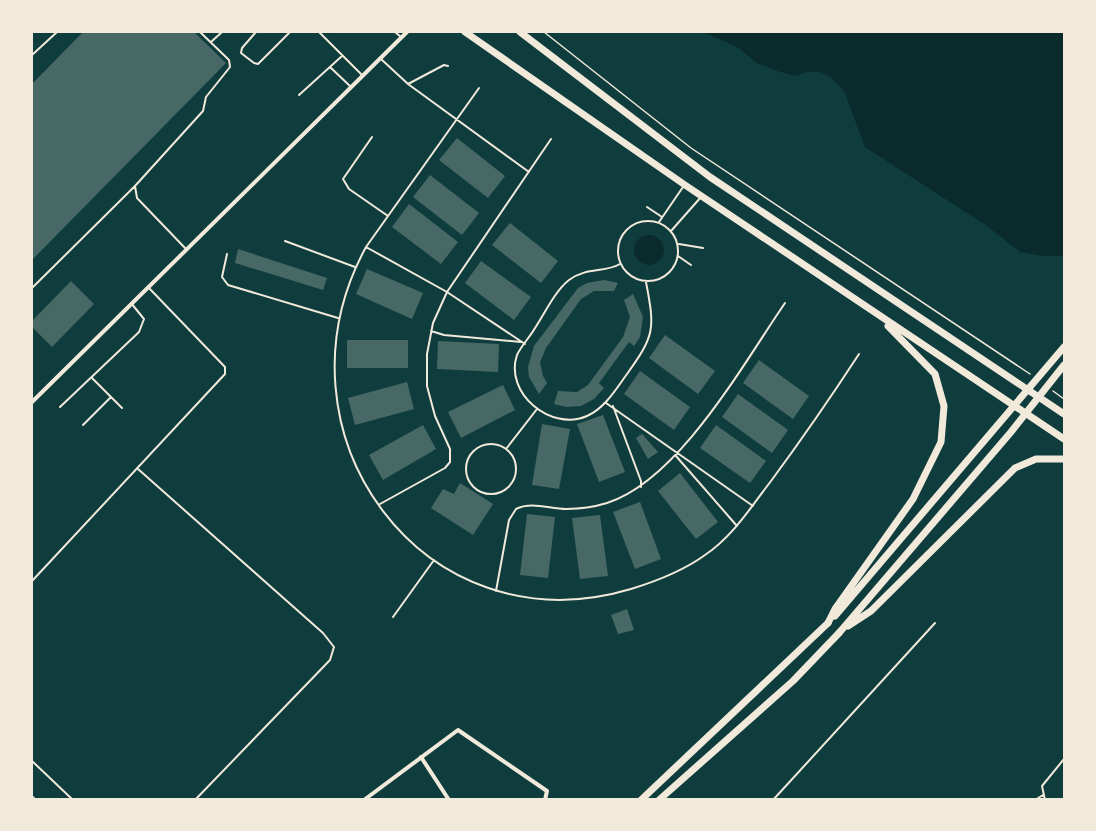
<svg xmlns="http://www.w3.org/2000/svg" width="1096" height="831" font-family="'Golos Text',sans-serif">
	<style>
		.water { fill: #0a2a2b }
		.building { fill: #486865 }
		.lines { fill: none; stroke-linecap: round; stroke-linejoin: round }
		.path { stroke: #f1e9da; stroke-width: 1.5 }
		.service { stroke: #f1e9da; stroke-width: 2 }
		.minor { stroke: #f1e9da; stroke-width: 4 }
		.secondary { stroke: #f1e9da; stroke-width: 6 }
		.primary { stroke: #f1e9da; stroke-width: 7 }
		.trunk { stroke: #f1e9da; stroke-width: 7 }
	</style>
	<rect width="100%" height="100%" fill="#0f3d3e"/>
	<path class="water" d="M703 32H1064V256H1042L1020 252 987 226 865 147 844 91 832 78 820 72H807L795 76 777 71 755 62 739 48Z
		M634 250a15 15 0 1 1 30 0a15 15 0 1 1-30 0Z"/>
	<path class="building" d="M83 32H194L226 63 32 260V84Z
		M457 138 505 176 488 198 439 160Z
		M430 175 479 213 462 235 413 197Z
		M409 204 458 242 441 264 392 227Z
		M510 223 558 261 541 283 492 245Z
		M238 249 327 278 323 290 235 263Z
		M481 261 531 297 514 320 465 283Z
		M367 269 423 293 412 319 356 294Z
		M604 280 618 283 614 291H594L581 299 546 348 540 362 543 376 547 383 539 394 529 377 528 367 534 346 578 288 587 283Z
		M71 281 94 304 52 347 32 327V321Z
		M633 294 643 317 640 337 634 346 629 342 599 383 604 388 594 399 581 406 566 407 554 404 558 391 577 392 588 385 623 337 630 317 624 300Z
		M665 335 715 371 698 394 649 358Z
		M347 340H408V368H347Z
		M438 341 499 344 498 372 437 369Z
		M759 360 809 396 793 419 743 383Z
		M640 371 690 407 674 430 624 394Z
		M407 382 414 409 355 425 348 398Z
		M503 385 515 410 461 438 448 412Z
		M738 394 788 430 772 453 722 417Z
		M603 415 625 472 599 482 577 424Z
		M542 424 570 429 559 489 532 485Z
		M423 425 436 449 383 480 369 455Z
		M716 425 766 461 750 483 700 448Z
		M642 434 658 452 648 459 636 438Z
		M680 473 718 522 696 539 658 491Z
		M460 483 493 504 473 535 431 508 443 489 454 494Z
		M640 502 661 559 635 569 613 512Z
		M527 514 555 517 548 578 520 575Z
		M600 515 608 576 580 579 572 518Z
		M627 609 634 630 618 634 611 615Z"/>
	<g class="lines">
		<path class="path" d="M544 32 691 148 1030 374
			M1053 391 1064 399"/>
		<path class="service" d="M256 32 242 48 241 53 254 63 258 64 290 32
			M319 32 362 75
			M395 32 401 37
			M211 42 222 32
			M32 55 57 32
			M381 59 408 84
			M448 66 444 65 408 84 529 172
			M330 67 351 87
			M479 88 366 247C265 432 423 651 631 589 657 581 683 571 705 555 733 536 751 507 771 481 802 439 831 397 859 354
			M299 95 342 56
			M372 137 343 179 349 189 388 216
			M647 207 662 217
			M618 251a30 30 0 1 1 60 0a30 30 0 1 1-60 0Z
			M659 222 683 187
			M671 231 701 197
			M285 241 355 267
			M679 244 703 248
			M366 247 447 292 525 344
			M186 249 137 198 135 186 203 111 206 97 230 67 229 60 200 32
			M227 254 222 277 228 285 338 318
			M678 256 691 265
			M620 264C605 273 586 267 569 280 555 291 545 313 535 328 530 337 521 346 517 355 504 393 551 432 587 416 605 408 616 389 627 374 655 335 655 329 646 282
			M32 288 135 186
			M431 331 444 335 521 342
			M92 378 122 408
			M606 403 753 506
			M613 406 641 481V487
			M60 407 139 332 144 319 131 303
			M83 425 111 397
			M466 469a25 25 0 1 1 50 0a25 25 0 1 1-50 0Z
			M506 449 537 409
			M676 456 737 526
			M138 469 323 633 334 647 330 660 195 800
			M380 504 445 468 450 462V449L435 416 427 386V354L433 323 447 292 551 139
			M32 581 225 374V367L148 287
			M496 591 509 520 516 509C531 501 550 509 566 509 579 509 594 507 607 503 679 480 743 364 785 303
			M393 617 434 560
			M32 761 73 800
			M773 800 935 623
			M1035 800 1043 795
			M1045 800 1042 786 1064 759"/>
		<path class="minor" d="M32 402 407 32
			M421 757 449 800
			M364 800 458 730 547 791 545 800"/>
		<path class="secondary" d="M32 799V800"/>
		<path class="primary" d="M641 800 828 623
			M659 800 793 681 839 633"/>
		<path class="trunk" d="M465 32 685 185 1064 439
			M520 32 710 177 1064 414
			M835 616 1064 347
			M828 623 835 609 913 499 941 442 944 406 935 374 888 326
			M848 626 871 611 1015 468 1036 459H1064
			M839 633 1011 432 1064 365"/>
	</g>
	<rect width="1096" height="831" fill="none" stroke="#f1e9da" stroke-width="66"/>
</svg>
